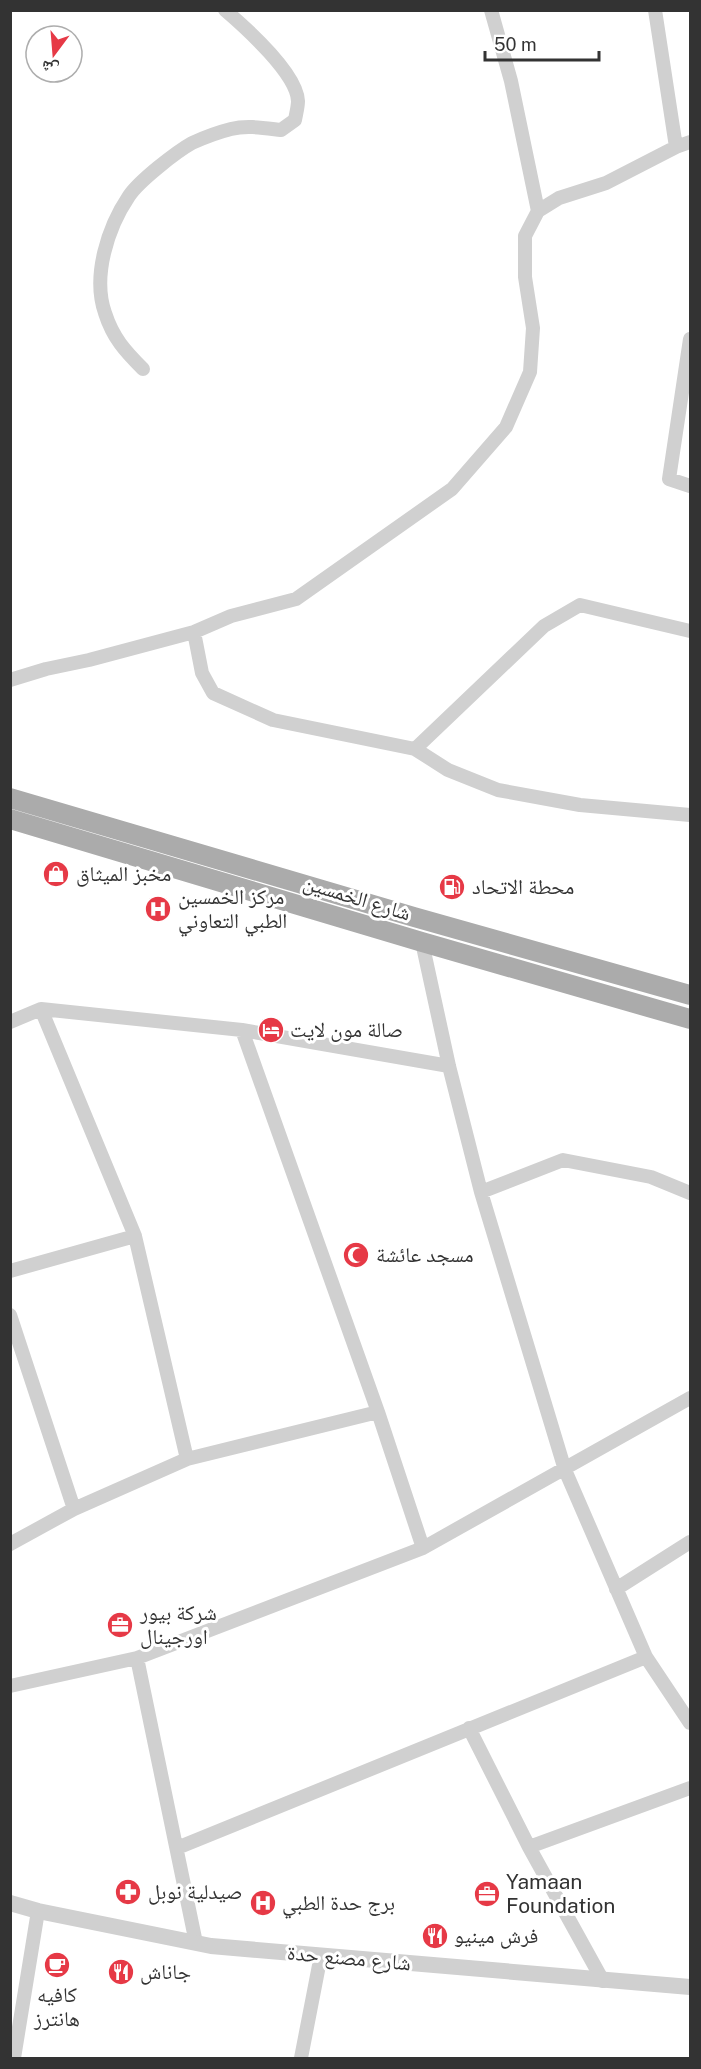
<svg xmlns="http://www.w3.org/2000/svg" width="701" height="2069" font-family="'Public Sans','Noto Naskh Arabic',sans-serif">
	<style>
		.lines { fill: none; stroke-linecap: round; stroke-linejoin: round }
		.minor { stroke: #d0d0d0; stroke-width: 14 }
		.tertiary { stroke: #d0d0d0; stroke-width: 16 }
		.primary { stroke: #ababab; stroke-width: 20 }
		.labels { text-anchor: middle; stroke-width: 6; stroke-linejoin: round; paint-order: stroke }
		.poi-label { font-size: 21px; fill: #333; stroke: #fff; text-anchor: start }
		.street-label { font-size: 21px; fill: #333; stroke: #fff }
	</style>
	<rect width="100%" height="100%" fill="#fff"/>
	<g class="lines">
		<path class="minor" d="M491 10 511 81 538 211
			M655 10 676 147
			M690 339 669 479 690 486
			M143 369C125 351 113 338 105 313 92 276 108 227 129 196 139 181 176 152 192 143 203 138 219 132 231 129 247 125 264 128 281 130L295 120C296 114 298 107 298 101 297 74 246 28 225 10
			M194 632 202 673 213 693 273 720 415 749 448 770 498 790 580 805 690 815
			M10 680 46 669 89 660 194 632 231 616 296 599 452 489 506 427 530 372 533 328 525 277V236L538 211 559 198 606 183 676 147 690 142
			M415 749 544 626 580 605 690 631
			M422 942 449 1066 481 1192 565 1470 646 1657 690 1723
			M41 1009 135 1236 187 1459
			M10 1022 41 1009 242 1030 449 1066
			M242 1030 378 1412 423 1548
			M481 1192 563 1160 651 1177 690 1193
			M10 1271 135 1236
			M10 1315 74 1509
			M10 1544 74 1509 187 1459 378 1412
			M616 1589 690 1542
			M137 1658 196 1943
			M10 1686 137 1658 423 1548 690 1398
			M469 1728 529 1847 603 1981
			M529 1847 690 1788
			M177 1848 646 1657
			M14 2058 38 1911
			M301 2058 321 1955"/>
		<path class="tertiary" d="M10 1903 38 1911 211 1946 690 1987"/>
		<path class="primary" d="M10 798 414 917 690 995
			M10 819 422 942 690 1019"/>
	</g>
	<defs>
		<g id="shop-disc" transform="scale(1.35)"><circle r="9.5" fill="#e63946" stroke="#fff"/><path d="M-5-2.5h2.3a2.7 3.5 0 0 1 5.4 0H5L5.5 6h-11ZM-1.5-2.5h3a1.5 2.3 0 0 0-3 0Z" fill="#fff"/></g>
		<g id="fuel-disc" transform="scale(1.35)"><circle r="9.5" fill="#e63946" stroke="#fff"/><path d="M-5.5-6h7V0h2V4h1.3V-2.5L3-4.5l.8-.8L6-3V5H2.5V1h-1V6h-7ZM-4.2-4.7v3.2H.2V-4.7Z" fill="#fff"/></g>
		<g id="hospital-disc" transform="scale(1.35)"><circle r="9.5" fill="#e63946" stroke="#fff"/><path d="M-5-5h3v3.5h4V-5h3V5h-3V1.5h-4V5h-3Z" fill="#fff"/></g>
		<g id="hotel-disc" transform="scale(1.35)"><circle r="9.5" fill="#e63946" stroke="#fff"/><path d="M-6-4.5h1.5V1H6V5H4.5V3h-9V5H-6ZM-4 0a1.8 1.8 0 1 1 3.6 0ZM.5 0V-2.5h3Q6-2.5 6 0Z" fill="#fff"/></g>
		<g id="mosque-disc" transform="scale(1.35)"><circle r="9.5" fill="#e63946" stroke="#fff"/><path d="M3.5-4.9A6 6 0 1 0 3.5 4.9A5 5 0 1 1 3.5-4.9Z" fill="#fff"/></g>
		<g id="office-disc" transform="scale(1.35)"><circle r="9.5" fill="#e63946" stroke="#fff"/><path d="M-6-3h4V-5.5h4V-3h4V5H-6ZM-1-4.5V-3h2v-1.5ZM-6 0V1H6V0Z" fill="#fff"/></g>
		<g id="pharmacy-disc" transform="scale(1.35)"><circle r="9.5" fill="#e63946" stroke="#fff"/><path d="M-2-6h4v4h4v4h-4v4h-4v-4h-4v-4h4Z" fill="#fff"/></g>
		<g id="restaurant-disc" transform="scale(1.35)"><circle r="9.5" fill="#e63946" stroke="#fff"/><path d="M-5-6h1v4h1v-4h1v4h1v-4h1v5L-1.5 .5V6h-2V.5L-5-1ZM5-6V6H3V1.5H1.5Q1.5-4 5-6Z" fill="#fff"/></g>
		<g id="cafe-disc" transform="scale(1.35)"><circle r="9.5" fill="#e63946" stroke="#fff"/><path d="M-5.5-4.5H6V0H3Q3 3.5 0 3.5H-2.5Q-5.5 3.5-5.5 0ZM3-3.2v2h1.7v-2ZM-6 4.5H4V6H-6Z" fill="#fff"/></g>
	</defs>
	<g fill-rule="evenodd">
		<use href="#shop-disc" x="56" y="874"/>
		<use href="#fuel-disc" x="452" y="887"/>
		<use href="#hospital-disc" x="158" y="909"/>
		<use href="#hotel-disc" x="271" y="1030"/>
		<use href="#mosque-disc" x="356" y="1255"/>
		<use href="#office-disc" x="120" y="1625"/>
		<use href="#pharmacy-disc" x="128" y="1892"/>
		<use href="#office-disc" x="487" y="1894"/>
		<use href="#hospital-disc" x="263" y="1903"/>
		<use href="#restaurant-disc" x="435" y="1936"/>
		<use href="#cafe-disc" x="57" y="1965"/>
		<use href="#restaurant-disc" x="121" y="1972"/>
	</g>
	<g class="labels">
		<g class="poi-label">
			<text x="76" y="881">مخبز الميثاق</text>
			<text x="472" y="894">محطة الاتحاد</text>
			<text x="178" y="904">مركز الخمسين<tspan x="178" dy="24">الطبي التعاوني</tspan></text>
			<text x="290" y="1037">صالة مون لايت</text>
			<text x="376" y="1262">مسجد عائشة</text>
			<text x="140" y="1620">شركة بيور<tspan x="140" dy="24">اورجينال</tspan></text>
			<text x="506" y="1889">Yamaan<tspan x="506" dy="24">Foundation</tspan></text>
			<text x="148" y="1899">صيدلية نوبل</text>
			<text x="282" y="1910">برج حدة الطبي</text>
			<text x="454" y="1943">فرش مينيو</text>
			<text x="140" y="1979">جاناش</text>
			<text x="57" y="2002" text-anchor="middle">كافيه<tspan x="57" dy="24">هانترز</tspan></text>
		</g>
		<g class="street-label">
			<text transform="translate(357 898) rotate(17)" y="7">شارع الخمسين</text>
			<text transform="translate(349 1958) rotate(5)" y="7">شارع مصنع حدة</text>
		</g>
	</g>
	<rect width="701" height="2069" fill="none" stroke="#333333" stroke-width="24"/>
	<g transform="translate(54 54) rotate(196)"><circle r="28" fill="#ffffff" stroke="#adadad" stroke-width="1.5"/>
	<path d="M0-4.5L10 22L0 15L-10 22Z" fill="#e63946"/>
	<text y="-9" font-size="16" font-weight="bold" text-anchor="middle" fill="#333333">ش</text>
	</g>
	<path d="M485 51v9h114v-9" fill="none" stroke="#333333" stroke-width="3"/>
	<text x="494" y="51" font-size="18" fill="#333333" stroke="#ffffff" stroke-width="4.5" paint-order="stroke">50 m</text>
</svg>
